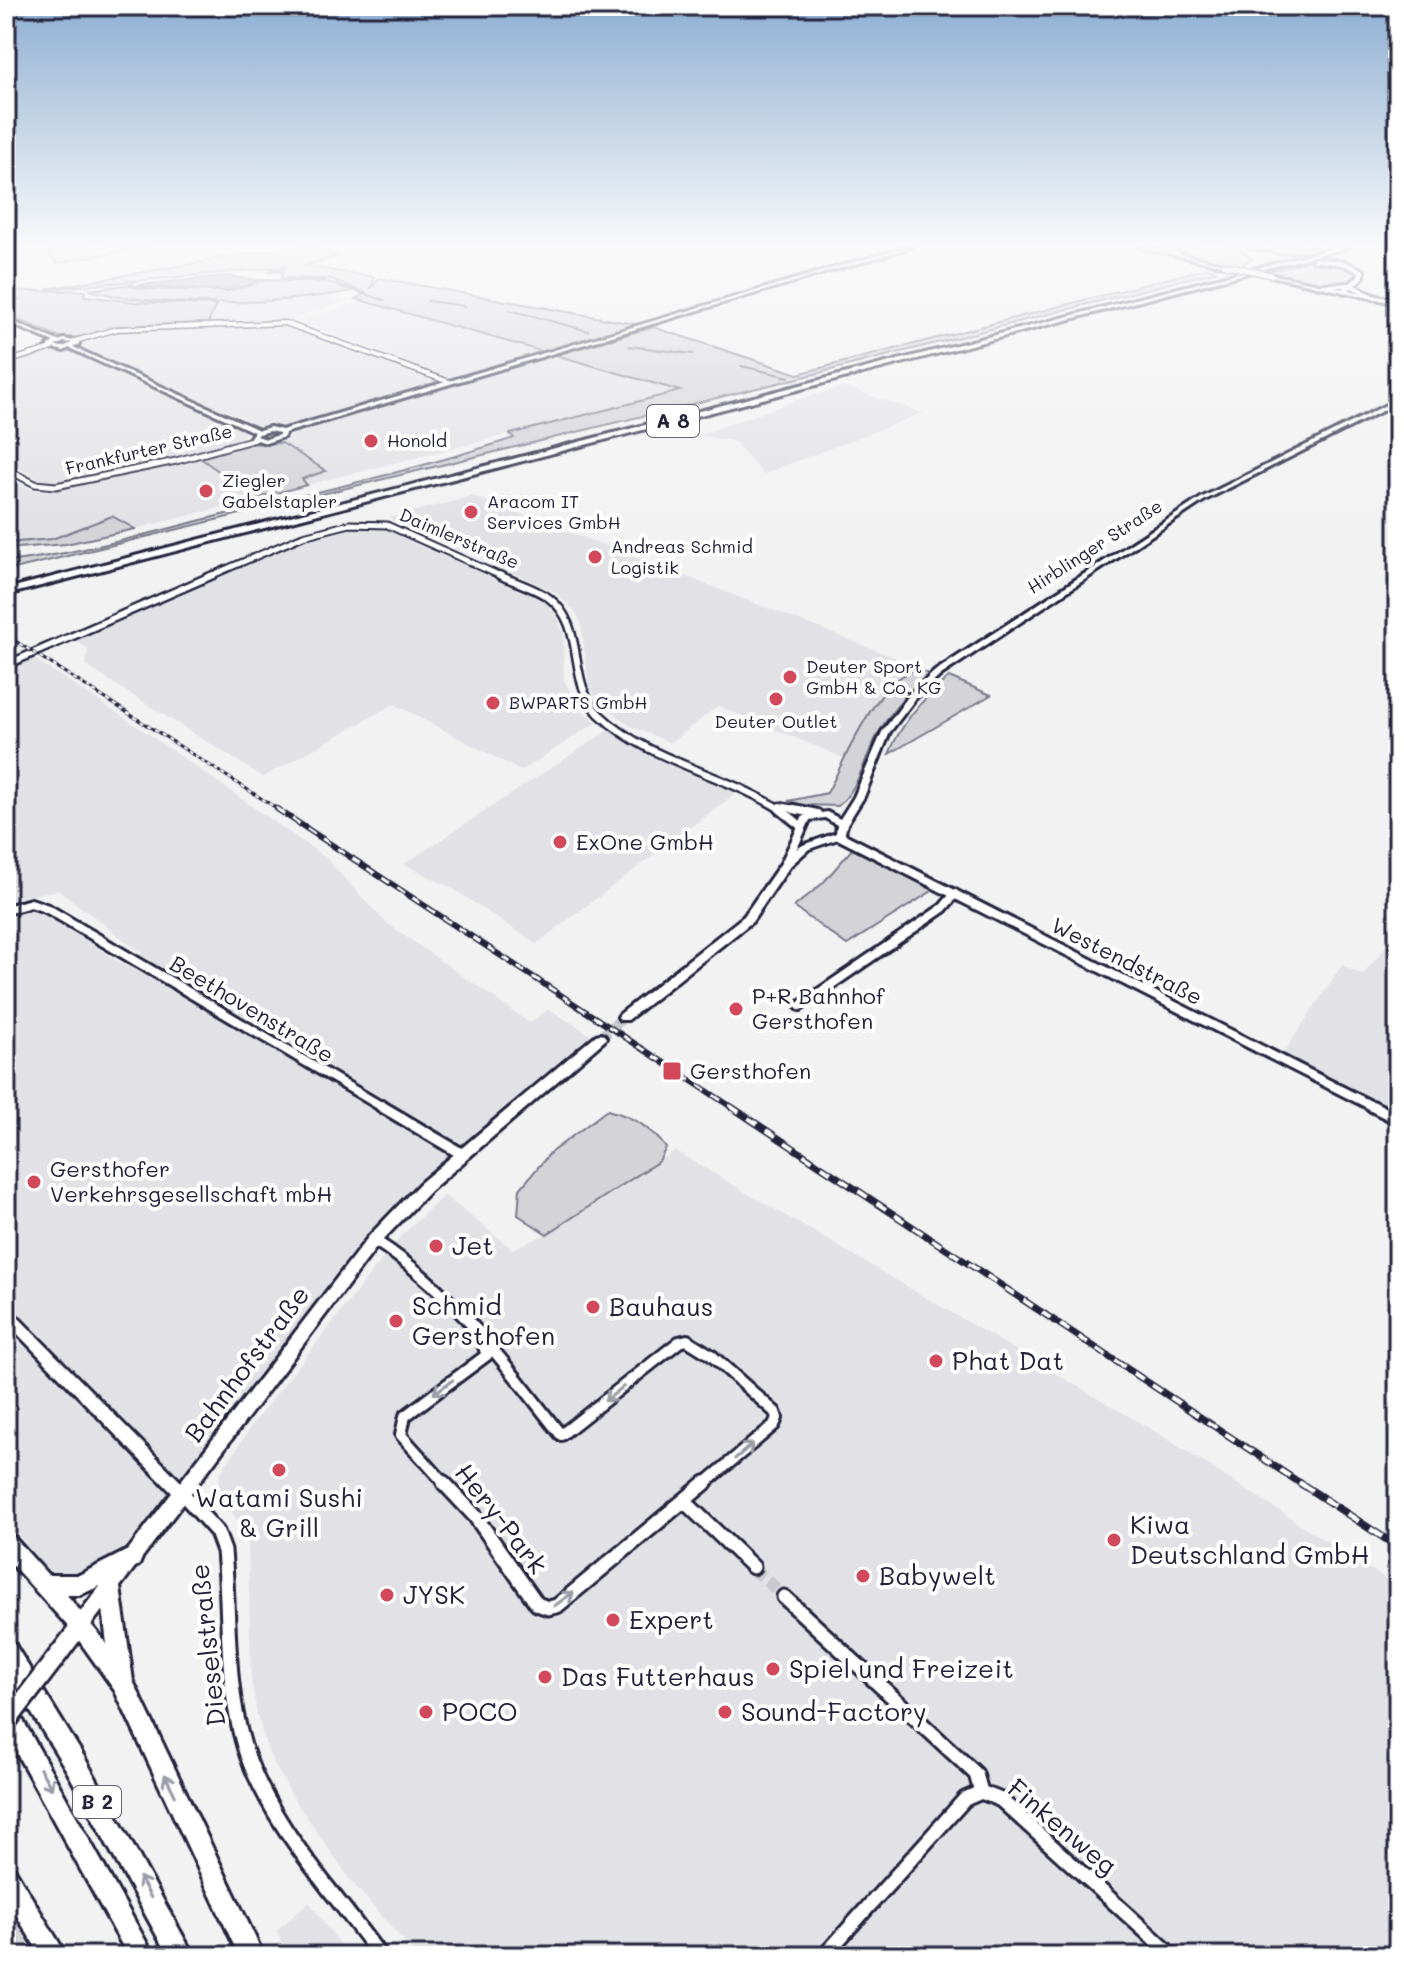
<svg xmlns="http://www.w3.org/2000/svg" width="1404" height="1962" font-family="Mali,sans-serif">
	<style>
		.built { fill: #e2e2e6 }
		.green { fill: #d3d3d8; stroke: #7a7a8a; stroke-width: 2 }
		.water { fill: #a8a8b2; stroke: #727282; stroke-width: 2 }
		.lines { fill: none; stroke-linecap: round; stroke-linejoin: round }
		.stream { stroke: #727282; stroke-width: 2 }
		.minor-tunnel { stroke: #c8c8ce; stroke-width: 13; stroke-dasharray: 13 6; stroke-linecap: butt }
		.secondary-tunnel { stroke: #c8c8ce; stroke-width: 11; stroke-dasharray: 11 5; stroke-linecap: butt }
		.minor-far5-casing { stroke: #22223b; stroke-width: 7 }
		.minor-far4-casing { stroke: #22223b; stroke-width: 9 }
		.minor-far3-casing { stroke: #22223b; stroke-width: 11 }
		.minor-far2-casing { stroke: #22223b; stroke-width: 14 }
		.minor-far1-casing { stroke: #22223b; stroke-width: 16 }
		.minor-casing { stroke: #22223b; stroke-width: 19 }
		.tertiary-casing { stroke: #22223b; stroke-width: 6 }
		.secondary-casing { stroke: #22223b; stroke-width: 6 }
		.trunk-casing { stroke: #22223b; stroke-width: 6 }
		.motorway-casing { stroke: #22223b; stroke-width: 6 }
		.minor-far5 { stroke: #fff; stroke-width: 4 }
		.minor-far4 { stroke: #fff; stroke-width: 5 }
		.minor-far3 { stroke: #fff; stroke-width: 6 }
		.minor-far2 { stroke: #fff; stroke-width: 8 }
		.minor-far1 { stroke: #fff; stroke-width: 10 }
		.minor { stroke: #fff; stroke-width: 13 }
		.tertiary { fill: #fff; fill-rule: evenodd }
		.secondary { fill: #fff; fill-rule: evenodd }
		.trunk { fill: #fff; fill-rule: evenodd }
		.motorway { fill: #fff; fill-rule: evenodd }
		.rail-far3-casing { stroke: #22223b; stroke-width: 3 }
		.rail-far2-casing { stroke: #22223b; stroke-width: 6 }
		.rail-far1-casing { stroke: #22223b; stroke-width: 7 }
		.rail-casing { stroke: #22223b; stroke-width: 8 }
		.rail-far3 { stroke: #fff; stroke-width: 2; stroke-dasharray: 4; stroke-linecap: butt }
		.rail-far2 { stroke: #fff; stroke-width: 3; stroke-dasharray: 9; stroke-linecap: butt }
		.rail-far1 { stroke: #fff; stroke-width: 4; stroke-dasharray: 11; stroke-linecap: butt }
		.rail { stroke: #fff; stroke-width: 5; stroke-dasharray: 14; stroke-linecap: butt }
		.secondary-bridge-far1-casing { stroke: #22223b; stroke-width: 8; stroke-linecap: butt }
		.secondary-bridge-casing { stroke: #22223b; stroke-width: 23; stroke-linecap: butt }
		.secondary-bridge-far1 { stroke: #fff; stroke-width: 5 }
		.secondary-bridge { stroke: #fff; stroke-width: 17 }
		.oneway { stroke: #9c9ca7 }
		.poi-dot { fill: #d1495b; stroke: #fff; stroke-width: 3 }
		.labels { text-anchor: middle; stroke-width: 8; stroke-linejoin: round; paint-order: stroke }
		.far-poi-label { font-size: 18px; fill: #22223b; stroke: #fff; text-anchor: start }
		.far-street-label { font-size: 18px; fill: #22223b; stroke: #fff }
		.shield { fill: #fff; stroke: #646476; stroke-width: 2 }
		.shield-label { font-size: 20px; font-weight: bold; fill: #22223b }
		.poi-label { font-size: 22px; fill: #22223b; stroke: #fff; text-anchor: start }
		.street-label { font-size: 22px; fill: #22223b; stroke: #fff }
		.near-poi-label { font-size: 26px; fill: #22223b; stroke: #fff; text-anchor: start }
		.near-street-label { font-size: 26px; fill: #22223b; stroke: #fff }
	</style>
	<rect width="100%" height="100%" fill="#f2f2f3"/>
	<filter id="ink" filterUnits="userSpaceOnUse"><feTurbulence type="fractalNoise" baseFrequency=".0125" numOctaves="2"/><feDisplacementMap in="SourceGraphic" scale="16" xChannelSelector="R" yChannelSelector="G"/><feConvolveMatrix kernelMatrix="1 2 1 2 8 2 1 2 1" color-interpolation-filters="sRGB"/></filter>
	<g filter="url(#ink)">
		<path class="built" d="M334 296 333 299 351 300 289 320 208 323 216 305Z
			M362 301 437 321 544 352 464 376 445 377 299 321Z
			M286 324 438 382 290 427 266 428 78 346 88 339 121 329Z
			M48 352H68L245 431 241 439 186 455 60 483H46L6 461V365Z
			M556 355 682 391 307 485 301 479 325 470 282 443 298 432Z
			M844 387 923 413 763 474 735 442 699 435 806 397Z
			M200 458 257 498 135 529 112 516 52 539 6 543V476L32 490 53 491Z
			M473 496 695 580 914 665 870 710 844 758 718 706 670 743 629 725 601 703 589 687 581 623 574 610 555 592 389 518Z
			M377 526 543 601 557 614 563 634 564 680 580 710 597 722 521 771 394 704 263 777 86 666 88 649 74 640 305 539 347 527Z
			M31 657 146 732 326 858 385 922 530 1023 549 1009 591 1035 392 1208 357 1245 174 1487 115 1560 78 1579 52 1578 6 1518V918L37 909 127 967 142 953 58 890 17 898 6 905V669Z
			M609 730 736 793 536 944 452 888 404 864Z
			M1393 938 1398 940V1117L1281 1057 1342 965 1363 975Z
			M675 1151 1156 1432 1398 1587V1956H417L351 1881 294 1799 269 1754 257 1715 251 1679 248 1537 218 1491 220 1474 252 1425 372 1272 401 1236 444 1195 512 1249 547 1234Z
			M309 1902 348 1956H286L277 1930Z"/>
		<path class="green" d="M82 247H146L57 263 48 252Z
			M287 247H310L340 256 303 266 374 277 371 289 379 278 640 325 544 352 356 299 365 293 331 279 282 278V271L267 272 286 267 47 289Z
			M1167 247H1236L1252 258 1239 267 1181 254Z
			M1313 260 1350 266 1359 274C1335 296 1294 278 1266 272Z
			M1208 268 1217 271 807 376 6 571V562C80 554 153 532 226 514 322 491 419 469 514 438L510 434 680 391 556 355 653 327 798 374Z
			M255 280 328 282 353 291C274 305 158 309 89 290L132 284 130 286 144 289 225 291 252 285Z
			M6 290C33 293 59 289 85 291L84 296 135 302 216 305 208 323 122 326 80 337H60L6 315V304L17 300 6 298Z
			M282 443 326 471 302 479 307 485 257 498 200 458 249 444Z
			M112 516 135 529 66 544 6 549V543L52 539Z
			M920 669 929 675C905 694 884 719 871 748 861 770 857 789 838 806L804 805 788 801 827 793C846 759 877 675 920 669Z
			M949 677 991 695 889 754C901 723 923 698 949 677Z
			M853 848 935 889 847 945 794 907 823 883Z
			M607 1110C632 1116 651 1127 666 1148L659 1161 547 1234 518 1215 520 1189 550 1153Z
			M6 1900 39 1956H6Z"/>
		<path class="water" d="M228 276 255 280 256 283 225 291 130 286Z"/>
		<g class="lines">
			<path class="stream" d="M256 281 321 280 384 300
				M427 301 465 306
				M510 310 588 331
				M601 336 612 340
				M629 346 693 354
				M741 366 789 377"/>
			<path class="minor-tunnel" d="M753 1567 784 1597"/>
			<path class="secondary-tunnel" d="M600 1038 624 1017"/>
			<g class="minor-far5-casing">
				<path id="minor-far5" d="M75 341 117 329 285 323 449 382
					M6 362 52 348"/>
			</g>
			<g class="minor-far4-casing">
				<path id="minor-far4" d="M6 469 35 484 56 486 176 461 255 439
					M208 577 303 536 350 524 387 525 503 577"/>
			</g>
			<g class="minor-far3-casing">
				<path id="minor-far3" d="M499 575C514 582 535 588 549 598 587 626 566 682 599 714 649 762 726 774 783 811
					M6 665 213 575
					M780 806 803 811"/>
			</g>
			<g class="minor-far2-casing">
				<path id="minor-far2" d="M780 809 801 826
					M794 809 817 814
					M840 836 1376 1108
					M6 910 31 903 48 909 384 1108
					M800 1006 943 908 955 894"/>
			</g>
			<g class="minor-far1-casing">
				<path id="minor-far1" d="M381 1106 462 1154
					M1372 1106 1398 1119
					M374 1240C453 1290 504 1363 561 1435L679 1342 687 1340 711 1355 775 1412 777 1418 774 1425 703 1485
					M446 1485 401 1435 405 1416 487 1355 479 1333"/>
			</g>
			<g class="minor-casing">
				<path id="minor" d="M444 1483 475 1516 537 1604 548 1608 557 1606 705 1483
					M183 1494 217 1532 224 1551C230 1615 225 1683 244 1746 269 1825 333 1890 380 1956
					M684 1501 753 1567
					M784 1597 976 1774 981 1792
					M824 1956 965 1799 981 1792 1001 1800 1173 1956"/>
			</g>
			<g class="tertiary-casing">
				<path id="tertiary" d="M905 247H912L285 433 284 437 266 443 251 438 250 437 254 432 69 348 64 351 48 347V345L54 342 6 322V319L58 341 64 339 79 342V344L73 347 259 430 270 427 282 430ZM64 342 72 343 63 347 55 346ZM270 431 279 433V435L266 439 257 436 259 434Z
					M6 1307 10 1309 188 1489 190 1494 188 1499 183 1501 178 1499 6 1322Z"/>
			</g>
			<g class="secondary-casing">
				<path id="secondary" d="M1139 247H1149L1227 265 1225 266Z
					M1269 274 1398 300V304L1271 276Z
					M1398 399V403L1205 500 941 675 916 698 890 732 864 797 847 824 844 837 809 849 790 866 752 922 628 1020H620L618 1017 620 1014 744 916 781 863 803 816 827 812 840 819 854 797 882 732 910 694 935 671 1201 498ZM825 818 837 825 836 833 803 845 797 849 810 820Z
					M600 1034 604 1035 606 1038 604 1041 430 1191 379 1244 67 1657 61 1659 55 1657 53 1651 55 1645 369 1236 420 1183 596 1035Z"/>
			</g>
			<g class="trunk-casing">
				<path id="trunk" d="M6 1533 13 1536 48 1575H79L132 1548 139 1551 142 1558 139 1565 114 1578 117 1580 120 1587 133 1681 264 1956H239L115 1691 73 1632 6 1558ZM100 1586V1587L107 1644 67 1595H80Z
					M6 1640 14 1643 83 1755 194 1956H168L67 1771 6 1671Z
					M6 1701 14 1704 154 1956H128L6 1734Z
					M6 1864 14 1868 67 1956H41L6 1898Z"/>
			</g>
			<g class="motorway-casing">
				<path id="motorway" d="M1162 247H1169L1181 255 1176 256Z
					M1248 247 1314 248 1317 250 1281 253Z
					M1338 247H1349L6 595V589Z
					M1314 258 1343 261 1364 270V277L1355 285 1379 298 1374 299 1352 288 1344 293 1341 291 1345 287H1321L1323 284 1350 283 1358 276 1359 272 1342 265 1312 261Z"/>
			</g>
			<use href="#minor-far5" class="minor-far5"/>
			<use href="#minor-far4" class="minor-far4"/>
			<use href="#minor-far3" class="minor-far3"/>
			<use href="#minor-far2" class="minor-far2"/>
			<use href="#minor-far1" class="minor-far1"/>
			<use href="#minor" class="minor"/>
			<use href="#tertiary" class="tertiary"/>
			<use href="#secondary" class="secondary"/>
			<use href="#trunk" class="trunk"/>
			<use href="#motorway" class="motorway"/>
			<g class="rail-far3-casing">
				<path id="rail-far3" d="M6 635 281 811"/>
			</g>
			<g class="rail-far2-casing">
				<path id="rail-far2" d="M277 809 733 1108"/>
			</g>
			<g class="rail-far1-casing">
				<path id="rail-far1" d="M730 1106 1303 1485"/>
			</g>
			<g class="rail-casing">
				<path id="rail" d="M1300 1483 1398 1547"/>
			</g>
			<use href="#rail-far3" class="rail-far3"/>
			<use href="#rail-far2" class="rail-far2"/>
			<use href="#rail-far1" class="rail-far1"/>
			<use href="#rail" class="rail"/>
			<g class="secondary-bridge-far1-casing">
				<path id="secondary-bridge-far1" d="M1225 265 1271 275"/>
			</g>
			<g class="secondary-bridge-casing">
				<path id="secondary-bridge" d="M6 1723 61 1651"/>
			</g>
			<use href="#secondary-bridge-far1" class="secondary-bridge-far1"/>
			<use href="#secondary-bridge" class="secondary-bridge"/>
		</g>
		<defs><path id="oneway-shaft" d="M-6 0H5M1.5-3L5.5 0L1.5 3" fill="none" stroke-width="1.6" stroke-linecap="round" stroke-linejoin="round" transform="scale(2)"/></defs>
		<g class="oneway">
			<use href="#oneway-shaft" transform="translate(443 1387) rotate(144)"/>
			<use href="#oneway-shaft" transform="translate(614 1394) rotate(142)"/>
			<use href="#oneway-shaft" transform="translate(744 1451) rotate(-41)"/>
			<use href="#oneway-shaft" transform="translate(564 1599) rotate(-35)"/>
			<use href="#oneway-shaft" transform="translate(46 1779) rotate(60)"/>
			<use href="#oneway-shaft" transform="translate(170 1785) rotate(-116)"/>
			<use href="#oneway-shaft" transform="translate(145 1887) rotate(-119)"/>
		</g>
	</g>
	<linearGradient id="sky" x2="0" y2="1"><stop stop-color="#8eafd2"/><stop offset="0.47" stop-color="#f9f9fa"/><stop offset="1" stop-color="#f9f9fa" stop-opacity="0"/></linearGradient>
	<rect width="1404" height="522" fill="url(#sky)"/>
	<g class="poi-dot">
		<circle cx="371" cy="441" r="8"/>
		<circle cx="206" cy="491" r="8"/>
		<circle cx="471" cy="512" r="8"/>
		<circle cx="595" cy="557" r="8"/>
		<circle cx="790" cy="677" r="8"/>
		<circle cx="776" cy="699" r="8"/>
		<circle cx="493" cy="703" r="8"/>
		<circle cx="560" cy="842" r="8"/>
		<circle cx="736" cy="1009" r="8"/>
		<rect x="662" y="1061" width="20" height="20" rx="4"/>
		<circle cx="34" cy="1182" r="8"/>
		<circle cx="436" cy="1246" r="8"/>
		<circle cx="593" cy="1307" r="8"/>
		<circle cx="396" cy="1321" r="8"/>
		<circle cx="936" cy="1361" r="8"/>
		<circle cx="279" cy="1470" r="8"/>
		<circle cx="1114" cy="1540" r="8"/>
		<circle cx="863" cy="1576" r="8"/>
		<circle cx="387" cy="1595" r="8"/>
		<circle cx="613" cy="1620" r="8"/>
		<circle cx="773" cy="1669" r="8"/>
		<circle cx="545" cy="1677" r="8"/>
		<circle cx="426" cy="1712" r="8"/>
		<circle cx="725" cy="1712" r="8"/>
	</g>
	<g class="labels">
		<g class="far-poi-label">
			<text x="387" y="447">Honold</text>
			<text x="222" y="487">Ziegler<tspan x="222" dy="21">Gabelstapler</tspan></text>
			<text x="487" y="508">Aracom IT<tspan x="487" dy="21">Services GmbH</tspan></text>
			<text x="611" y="553">Andreas Schmid<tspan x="611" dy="21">Logistik</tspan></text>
			<text x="806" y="673">Deuter Sport<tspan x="806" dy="21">GmbH &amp; Co. KG</tspan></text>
			<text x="509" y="709">BWPARTS GmbH</text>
			<text x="776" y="728" text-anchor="middle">Deuter Outlet</text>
		</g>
		<g class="far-street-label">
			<text transform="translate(149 450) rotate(-13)" y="6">Frankfurter Straße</text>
			<text transform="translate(459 539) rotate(23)" y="6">Daimlerstraße</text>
			<text transform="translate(1095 547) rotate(-33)" y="6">Hirblinger Straße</text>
		</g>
		<g class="shield">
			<rect x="647" y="405" width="52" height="32" rx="6"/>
			<rect x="73" y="1786" width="48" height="32" rx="6"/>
		</g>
		<g class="shield-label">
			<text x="673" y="428">A 8</text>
			<text x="97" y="1809">B 2</text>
		</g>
		<g class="poi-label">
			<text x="576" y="850">ExOne GmbH</text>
			<text x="752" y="1004">P+R Bahnhof<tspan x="752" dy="25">Gersthofen</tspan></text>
			<text x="690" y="1079">Gersthofen</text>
			<text x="50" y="1177">Gersthofer<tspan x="50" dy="25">Verkehrsgesellschaft mbH</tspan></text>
		</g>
		<g class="street-label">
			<text transform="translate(1127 961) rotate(27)" y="8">Westendstraße</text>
			<text transform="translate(252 1009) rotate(31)" y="8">Beethovenstraße</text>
		</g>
		<g class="near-poi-label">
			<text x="452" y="1255">Jet</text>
			<text x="412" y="1315">Schmid<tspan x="412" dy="30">Gersthofen</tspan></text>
			<text x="609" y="1316">Bauhaus</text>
			<text x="952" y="1370">Phat Dat</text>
			<text x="279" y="1507" text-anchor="middle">Watami Sushi<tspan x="279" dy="30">&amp; Grill</tspan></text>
			<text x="1130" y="1534">Kiwa<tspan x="1130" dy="30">Deutschland GmbH</tspan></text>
			<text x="879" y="1585">Babywelt</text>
			<text x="403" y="1604">JYSK</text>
			<text x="629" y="1629">Expert</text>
			<text x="789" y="1678">Spiel und Freizeit</text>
			<text x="561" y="1686">Das Futterhaus</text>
			<text x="442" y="1721">POCO</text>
			<text x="741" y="1721">Sound-Factory</text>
		</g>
		<g class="near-street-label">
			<text transform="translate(247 1364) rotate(-53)" y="9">Bahnhofstraße</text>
			<text transform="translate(501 1519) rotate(52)" y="9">Hery-Park</text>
			<text transform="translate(208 1645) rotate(-96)" y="9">Dieselstraße</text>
			<text transform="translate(1062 1827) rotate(40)" y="9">Finkenweg</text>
		</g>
	</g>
	<rect width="1404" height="1962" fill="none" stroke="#fff" stroke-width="32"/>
	<rect x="16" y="16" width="1372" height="1930" fill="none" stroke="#22223b" stroke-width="3" filter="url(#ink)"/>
</svg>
